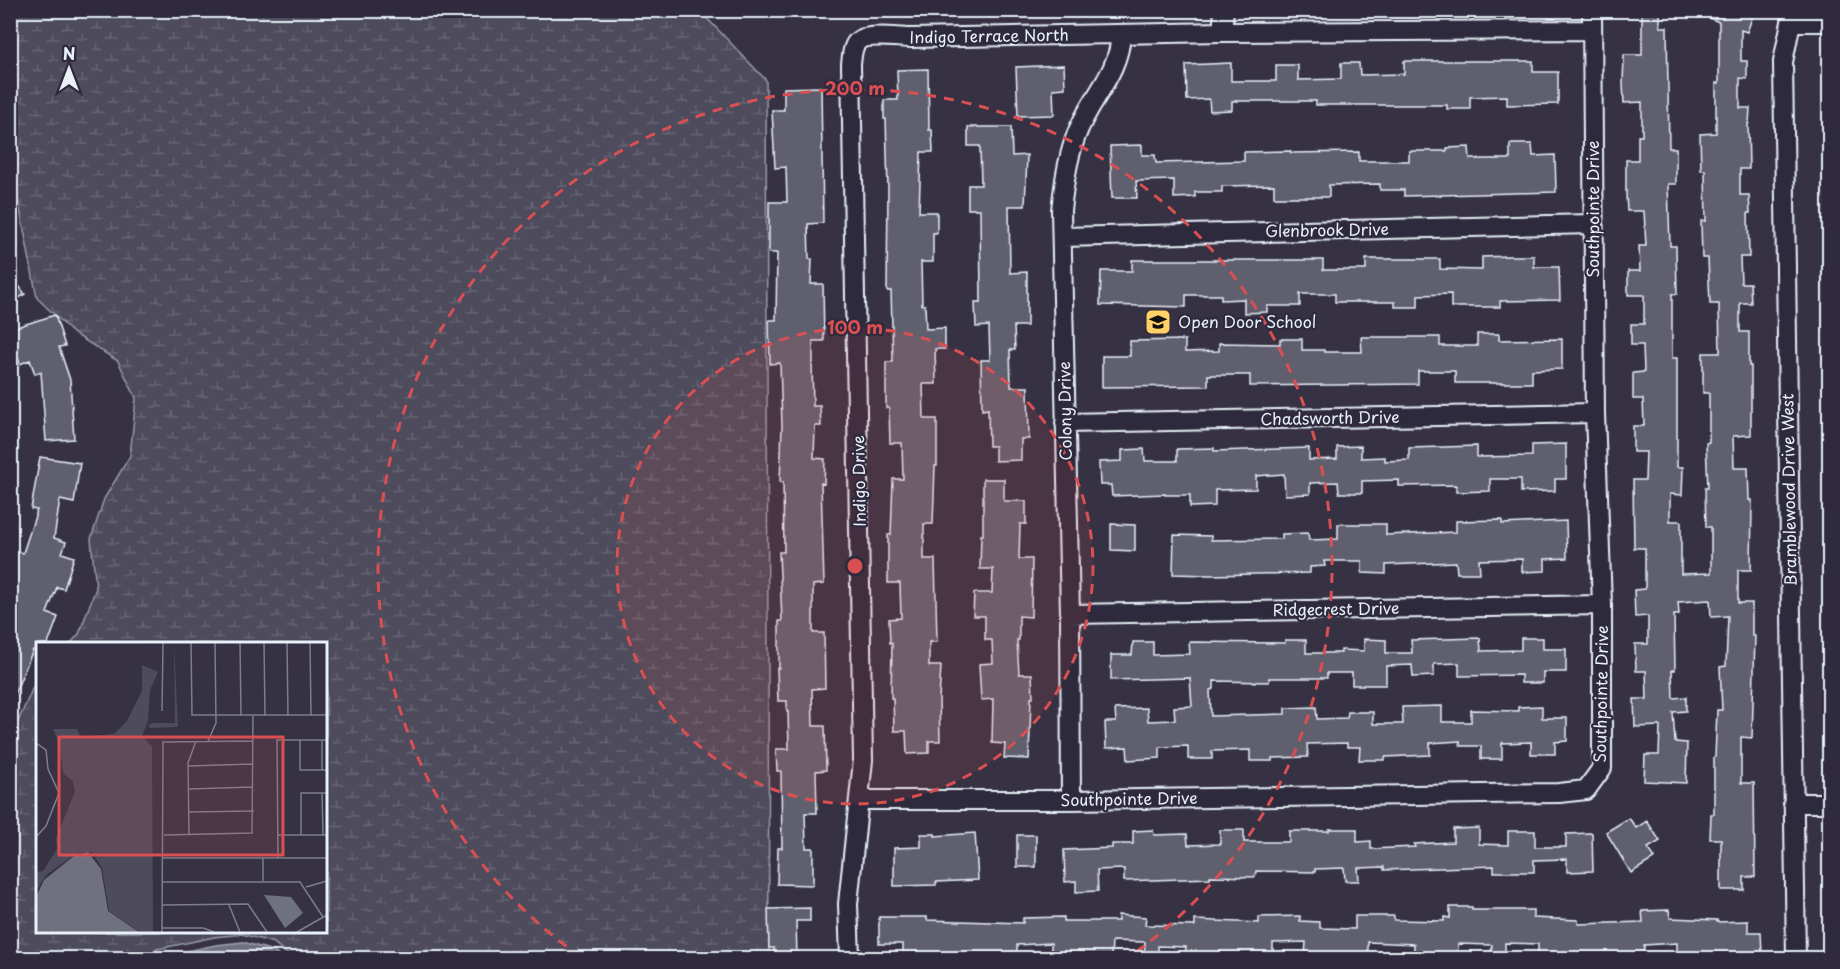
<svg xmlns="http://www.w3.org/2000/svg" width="1840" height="969" font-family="'Playpen Sans',sans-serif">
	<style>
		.wetland { fill: url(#wetland-marsh); stroke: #9a9eaa; stroke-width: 1.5 }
		.water { fill: #70717f; stroke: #a0a4af; stroke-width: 1.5 }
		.building { fill: #605e6e; stroke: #e8f1f8; stroke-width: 1.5 }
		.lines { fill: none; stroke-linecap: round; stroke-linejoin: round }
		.minor-casing { stroke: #e8f1f8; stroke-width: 22 }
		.minor { stroke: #2f2a3d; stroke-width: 18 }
		.ring { fill: none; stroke: #da5052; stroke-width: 3; stroke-dasharray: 10 8 }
		.labels { text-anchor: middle; stroke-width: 4.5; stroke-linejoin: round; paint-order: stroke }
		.street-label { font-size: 16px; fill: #e8f1f8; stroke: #2f2a3d }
		.poi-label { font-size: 16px; fill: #e8f1f8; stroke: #2f2a3d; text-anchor: start }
		.inset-road { fill: none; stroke: #7d7e8c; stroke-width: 1.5 }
		.view { fill: #da5052; fill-opacity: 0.15; stroke: #da5052; stroke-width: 3 }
		.inset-edge { fill: none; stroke: #e8f1f8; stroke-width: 3 }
		.centre { fill: #da5052; stroke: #2f2a3d; stroke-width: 3 }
		.ring-label { font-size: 18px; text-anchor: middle; font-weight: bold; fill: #da5052; stroke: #2f2a3d; stroke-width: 4.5; stroke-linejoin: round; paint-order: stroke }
	</style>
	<defs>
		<pattern id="wetland-marsh" width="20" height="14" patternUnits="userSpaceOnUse" patternTransform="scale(1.5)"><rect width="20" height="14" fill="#4d4b5c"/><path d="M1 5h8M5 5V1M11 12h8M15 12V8" fill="none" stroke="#676574"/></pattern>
	</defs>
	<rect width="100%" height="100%" fill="#363244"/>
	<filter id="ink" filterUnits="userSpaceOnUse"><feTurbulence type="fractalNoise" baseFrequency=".0167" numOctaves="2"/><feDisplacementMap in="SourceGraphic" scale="12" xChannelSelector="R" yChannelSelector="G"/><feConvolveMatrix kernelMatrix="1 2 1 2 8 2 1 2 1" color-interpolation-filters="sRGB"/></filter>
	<g filter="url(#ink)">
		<path class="wetland" d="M10 11H700L766 80 769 958H292L274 943 242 934 214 937 153 950 139 958H11V738L37 678 38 932H326V644L71 643 79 634 96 588 91 539 104 499 130 456 136 398 118 361 73 333 37 298 15 183 17 114 11 74Z"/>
		<path class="water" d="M243 942 273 951 281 958H154L216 945Z"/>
		<path class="building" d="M1642 10H1660V27H1667L1669 148H1676V184H1668L1670 246H1676L1677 294H1672V358H1677V467H1683L1682 495 1670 494V521H1681V574L1711 573V527H1706L1705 488H1708L1706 443 1709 442V393H1703V353H1720L1719 304H1710L1708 258H1702L1701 221H1706L1705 170H1701L1700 134 1716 133V83H1719V22L1693 11 1755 10 1747 32 1741 30V61H1747V79L1740 78V108H1750L1749 123H1748L1749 169H1740V195H1749L1750 213H1748L1749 257H1740L1741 283H1750L1751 303H1740V332H1749V366H1751V435L1733 436 1734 468H1748L1749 500H1752L1751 570H1738V603H1752V636H1755L1752 738 1741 737V783H1754L1755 877H1744V890H1721V839H1710L1711 814H1714V757H1715L1717 710H1722L1720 667 1726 666 1728 616 1711 617 1710 600 1678 602 1679 615H1674L1675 670H1672L1673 698 1686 697V711L1673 712 1675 742 1687 743 1686 783 1644 781 1645 755H1659L1660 726 1635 727 1634 699H1647L1646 671H1636L1635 644H1648V616L1635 617 1634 590 1645 589V548H1634L1633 480H1645L1646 452H1633V426H1644L1643 399H1633V373L1644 372 1643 345H1631V324H1644V295H1628V271H1640L1639 246H1646L1644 211H1627L1626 194V160H1638V136H1642V102L1624 103 1623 83 1624 55H1642Z
			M1404 61H1533V72H1558V104L1507 105V96L1470 97V109H1447V105H1316V101H1232V110L1210 111 1209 99 1187 100 1186 65 1231 63V81H1276V65H1298V80L1341 79V63H1359L1360 75 1404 74Z
			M1064 65 1065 88 1053 89 1054 115 1018 116 1016 67Z
			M928 69 929 130H932L933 152H921L919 212H937V233H933V262H921L922 305H925L926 329 945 328V349H935L936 384H923L924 419H937V466H935L933 524H924V559H935L937 642H929V666H941L939 699 940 741H929V753L907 754 906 731H894L893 698H891L892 643H890L889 619 901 618 900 583H888V535H891L893 479H903L902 443H890L889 408H886V362H893L891 291H887L888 189 886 119H884V100H898L897 70Z
			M821 87 823 223 808 224 809 259H812L811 284H823L824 341H813V363H812L813 406H820L821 426H815L814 458 825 459 824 484 821 483 824 584 813 585V633H824L825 688 812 689 813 726H825L826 770 816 771 817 813H805L806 848H813V885L777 884 778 848H782L781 771H777L776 749H789L788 712H787V701H778L777 668H779V621H782L779 552H784L783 482H780L782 426 780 363 770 364 769 320H776L777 253H769V202H787L786 167 775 168 772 110H784V88Z
			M968 127H1011L1012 156 1027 155 1025 206H1009L1010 273 1027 272V326H1014L1015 350H1010L1011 387H1028L1029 439H1021V460L995 461V446H989L988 409 982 410 981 360H990L989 326 976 327 975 302H981L980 209H968V185H981L980 146H968Z
			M1510 144H1532L1533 156 1555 155 1556 192 1404 196V190H1380V184L1329 185V197H1274V185L1222 186V192H1195V197L1174 198V180L1136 181 1137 198H1112L1110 146 1142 145V155H1155L1156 163 1244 161V152L1291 151V153L1359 152V161H1409V151H1447V148L1469 147 1470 159H1510Z
			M1510 256H1534V267H1559L1560 300 1500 301V307H1451V294L1418 295V307H1395V302H1335V294H1300V306H1267V312L1244 313V299L1221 300V295H1186V307L1100 305 1101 271H1132V260H1323V270H1366V259H1440V269L1482 270V257Z
			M10 274 25 294 10 304Z
			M55 315 65 346 59 347 70 380 74 439 46 441 41 372 35 374 30 360 20 364 15 348 10 350V329Z
			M1477 334H1499V340L1562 339V369L1532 370V383H1455V371H1418V384L1250 386V375H1208V386L1102 387V356H1130V341L1185 340V352L1219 351V343L1280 344V339H1302V350H1324V352H1362L1361 337H1440V346H1477Z
			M1566 444V479H1555V491L1521 492V479H1490V491L1456 492V485L1399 486V480L1362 481V493H1339L1338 482 1310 483V494L1285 495 1284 474 1256 476V489L1215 490V506L1190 507V495H1165V494L1112 496 1111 485H1100L1099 462 1122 461V450L1144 449 1145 461H1177V449L1214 448V451L1309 448V460L1337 459V447L1361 446V458L1385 457V461L1409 460V448L1477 446V457L1532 456V445Z
			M40 457 80 463 74 503 60 500 54 538 66 542 62 553 74 557 64 589 57 587 47 613 58 617 48 644H38V652L33 650 11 702 10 549 23 553 37 510 31 509Z
			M983 479H1004V501H1026V524H1020L1019 559H1032L1031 617 1019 616V640H1017L1019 674H1032L1033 698H1031L1029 759 1004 758 1005 744 992 743 993 699 981 700 979 664 993 663 992 640H985V616H973L974 593H992L993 569H980L981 535H983Z
			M1502 520V524L1566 521 1567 558 1545 559V571L1522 572V559L1479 560 1480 573H1457L1456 562 1386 565V574L1362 573V561H1324L1325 566 1310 567V573L1209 575 1173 574 1174 535 1211 536V540L1282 539V534L1308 533 1309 540 1338 539V524H1386V535L1456 532V521Z
			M1111 524 1135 525V551L1111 550Z
			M1480 638 1481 651 1521 650V638H1543V649H1566V672H1543V683H1521V675L1459 676V663L1434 664V676L1413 677 1412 665 1386 666V685H1352V673H1327V678H1269V682L1214 681V689L1210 690 1211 716 1285 714V708L1316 707 1317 719 1347 718 1348 712H1373V724H1403L1402 707 1442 706V722H1471V710L1518 711V707L1542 706V718H1567V741L1555 742V754H1531V742L1502 743V759H1481V746H1460V741L1430 743V755L1385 757V760H1359L1360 747H1347V743L1307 744 1308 757 1272 758V761H1250V750L1212 751V759H1188V746L1160 747V758L1128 760 1127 747 1106 748 1105 722H1116L1115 709 1147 708 1148 721 1175 720 1174 707 1192 706 1190 678 1111 680V655H1132L1133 642H1153V655L1190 654 1189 642 1285 643V640H1306V653H1341V650L1364 651V639L1386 640V653H1412L1411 640Z
			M1629 818 1636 828 1647 821 1660 841 1648 848 1655 858 1631 873 1606 832Z
			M1479 828V844L1508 845V831H1535V847H1566V834L1592 833 1593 871 1567 872V859L1534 860V872H1494V866L1384 870V867L1358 868 1359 881H1345L1344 868 1315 869V872L1256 871 1255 877 1210 876V878L1124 881V869L1097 870 1098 891 1076 892V881L1065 882 1064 850 1112 848V844H1133V831L1153 830 1154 835 1187 834 1188 845 1220 844V830H1244V842H1289V831H1329V829H1357V842L1371 841V849L1415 847 1414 844 1453 842V829Z
			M975 833 978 880 936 882V885L894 886V848L921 847V834H935V836Z
			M1017 835H1036V867H1017Z
			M1450 907H1472V910H1533V918L1578 920V924L1643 922 1642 911 1669 910 1670 918 1717 920V922L1748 921V932H1761L1762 954 1727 956 1677 954V943L1644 945V956L1583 957V955L1538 954V944L1505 943V955H1491L1492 945 1458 944 1457 957H1443V956L1414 955V944L1368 942V955H1345V957L1305 956 1306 942 1273 943V956L1185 957 1186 947 1158 946V956L1144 955 1145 942 1112 941 1111 956H1051V943L1017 945V957L927 953 926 958H903V944H879V917H927V920L1023 923V918L1064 917V921H1118V915L1146 917 1145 925 1195 926V920L1259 923V917L1300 916V921L1320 922V928L1355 929V916H1394V920L1444 921V917L1450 918Z
			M810 908V921H796L797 958H774V948H769L768 909Z"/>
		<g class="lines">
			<g class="minor-casing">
				<path id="minor" d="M1222 32 1224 10
					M1062 237 1593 224
					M1065 423 1595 413
					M1070 614 1602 605
					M859 800H1071L1559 793 1586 790 1602 768V605L1595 413 1592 10
					M1071 800 1070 614 1061 210C1064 185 1067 160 1076 136 1089 99 1119 75 1121 34
					M1793 803H1830
					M850 958 848 904 863 760 851 64C852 57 852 46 858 41 866 33 900 38 912 38L1222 32 1592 30
					M1796 958 1783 62 1791 22H1830"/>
			</g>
			<use href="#minor" class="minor"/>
		</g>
	</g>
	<circle cx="855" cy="566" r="238" fill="#da5052" fill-opacity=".12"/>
	<g class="ring">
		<circle cx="855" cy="566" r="238"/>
		<path d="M581 957A477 477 0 1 1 1129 957"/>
	</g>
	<defs>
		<g id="school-square" transform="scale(1.35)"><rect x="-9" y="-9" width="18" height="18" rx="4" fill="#ffd166" stroke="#2f2a3d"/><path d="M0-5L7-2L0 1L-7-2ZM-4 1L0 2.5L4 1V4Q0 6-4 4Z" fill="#111"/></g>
	</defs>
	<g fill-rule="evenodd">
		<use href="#school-square" x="1158" y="322"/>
	</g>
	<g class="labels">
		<g class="street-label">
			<text transform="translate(989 36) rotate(-1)" y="6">Indigo Terrace North</text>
			<text transform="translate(1593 209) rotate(-90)" y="6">Southpointe Drive</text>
			<text transform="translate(1327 230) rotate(-1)" y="6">Glenbrook Drive</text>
			<text transform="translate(1065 411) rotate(-91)" y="6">Colony Drive</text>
			<text transform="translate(1330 418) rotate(-1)" y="6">Chadsworth Drive</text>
			<text transform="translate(859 481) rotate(-91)" y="6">Indigo Drive</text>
			<text transform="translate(1789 490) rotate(-91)" y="6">Bramblewood Drive West</text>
			<text transform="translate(1336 609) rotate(-1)" y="6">Ridgecrest Drive</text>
			<text transform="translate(1601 694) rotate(-89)" y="6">Southpointe Drive</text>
			<text transform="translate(1129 799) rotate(-1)" y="6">Southpointe Drive</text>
		</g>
		<g class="poi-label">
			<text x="1178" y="328">Open Door School</text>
		</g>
	</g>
	<g transform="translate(36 642)">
		<rect width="291" height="291" fill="#363244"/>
		<path d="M138 1 142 85 114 86 112 83 117 81H139ZM106 23 122 30 114 48 112 79 106 94 116 105 117 290H104L73 269 66 226 56 210 41 211 10 233 0 250V230L7 229 21 207 20 196 39 150 37 139 27 131 24 103 17 87H41L45 95 78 92 91 79 106 49Z" fill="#4d4b5c"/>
		<path d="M52 210 65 227 72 269 103 290H0V255L8 238 38 214ZM228 253 255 255 267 271 249 286Z" fill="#70717f"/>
		<path class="inset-road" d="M155 1 156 73H291M204 1 205 74M228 1 229 74M251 1 252 74M274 1 275 74M126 69 127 1M264 98V128H291M172 99 180 81 179 1M0 101 10 108 12 127 23 151 10 184 0 195M152 124 217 122M286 128V98M153 147 217 145M286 151 287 193M153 170 218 169M128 193 216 191 217 74M153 193 152 121 160 99M242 193H291M265 193V151H291M127 216H291M227 216V239M242 216 241 98H291M127 240H264L287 275M270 245 291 239M126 263 212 262 231 290M193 263 204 290M126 286H167L178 290M126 290 127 100 217 99M261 290 291 273"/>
		<path class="view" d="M23 95H247V213H23Z"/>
		<rect width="291" height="291" class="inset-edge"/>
	</g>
	<circle cx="855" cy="566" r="9" class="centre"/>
	<g class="ring-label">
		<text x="855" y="95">200 m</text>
		<text x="855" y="334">100 m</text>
	</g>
	<rect width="1840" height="969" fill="none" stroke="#2f2a3d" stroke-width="36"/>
	<rect x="18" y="18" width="1804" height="933" fill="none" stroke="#e8f1f8" stroke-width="2" filter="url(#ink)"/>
	<g transform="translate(69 69)" stroke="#2f2a3d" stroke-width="4.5" paint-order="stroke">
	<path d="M0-4.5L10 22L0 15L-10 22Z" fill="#e8f1f8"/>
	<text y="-9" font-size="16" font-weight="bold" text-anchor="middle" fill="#e8f1f8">N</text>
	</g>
</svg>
